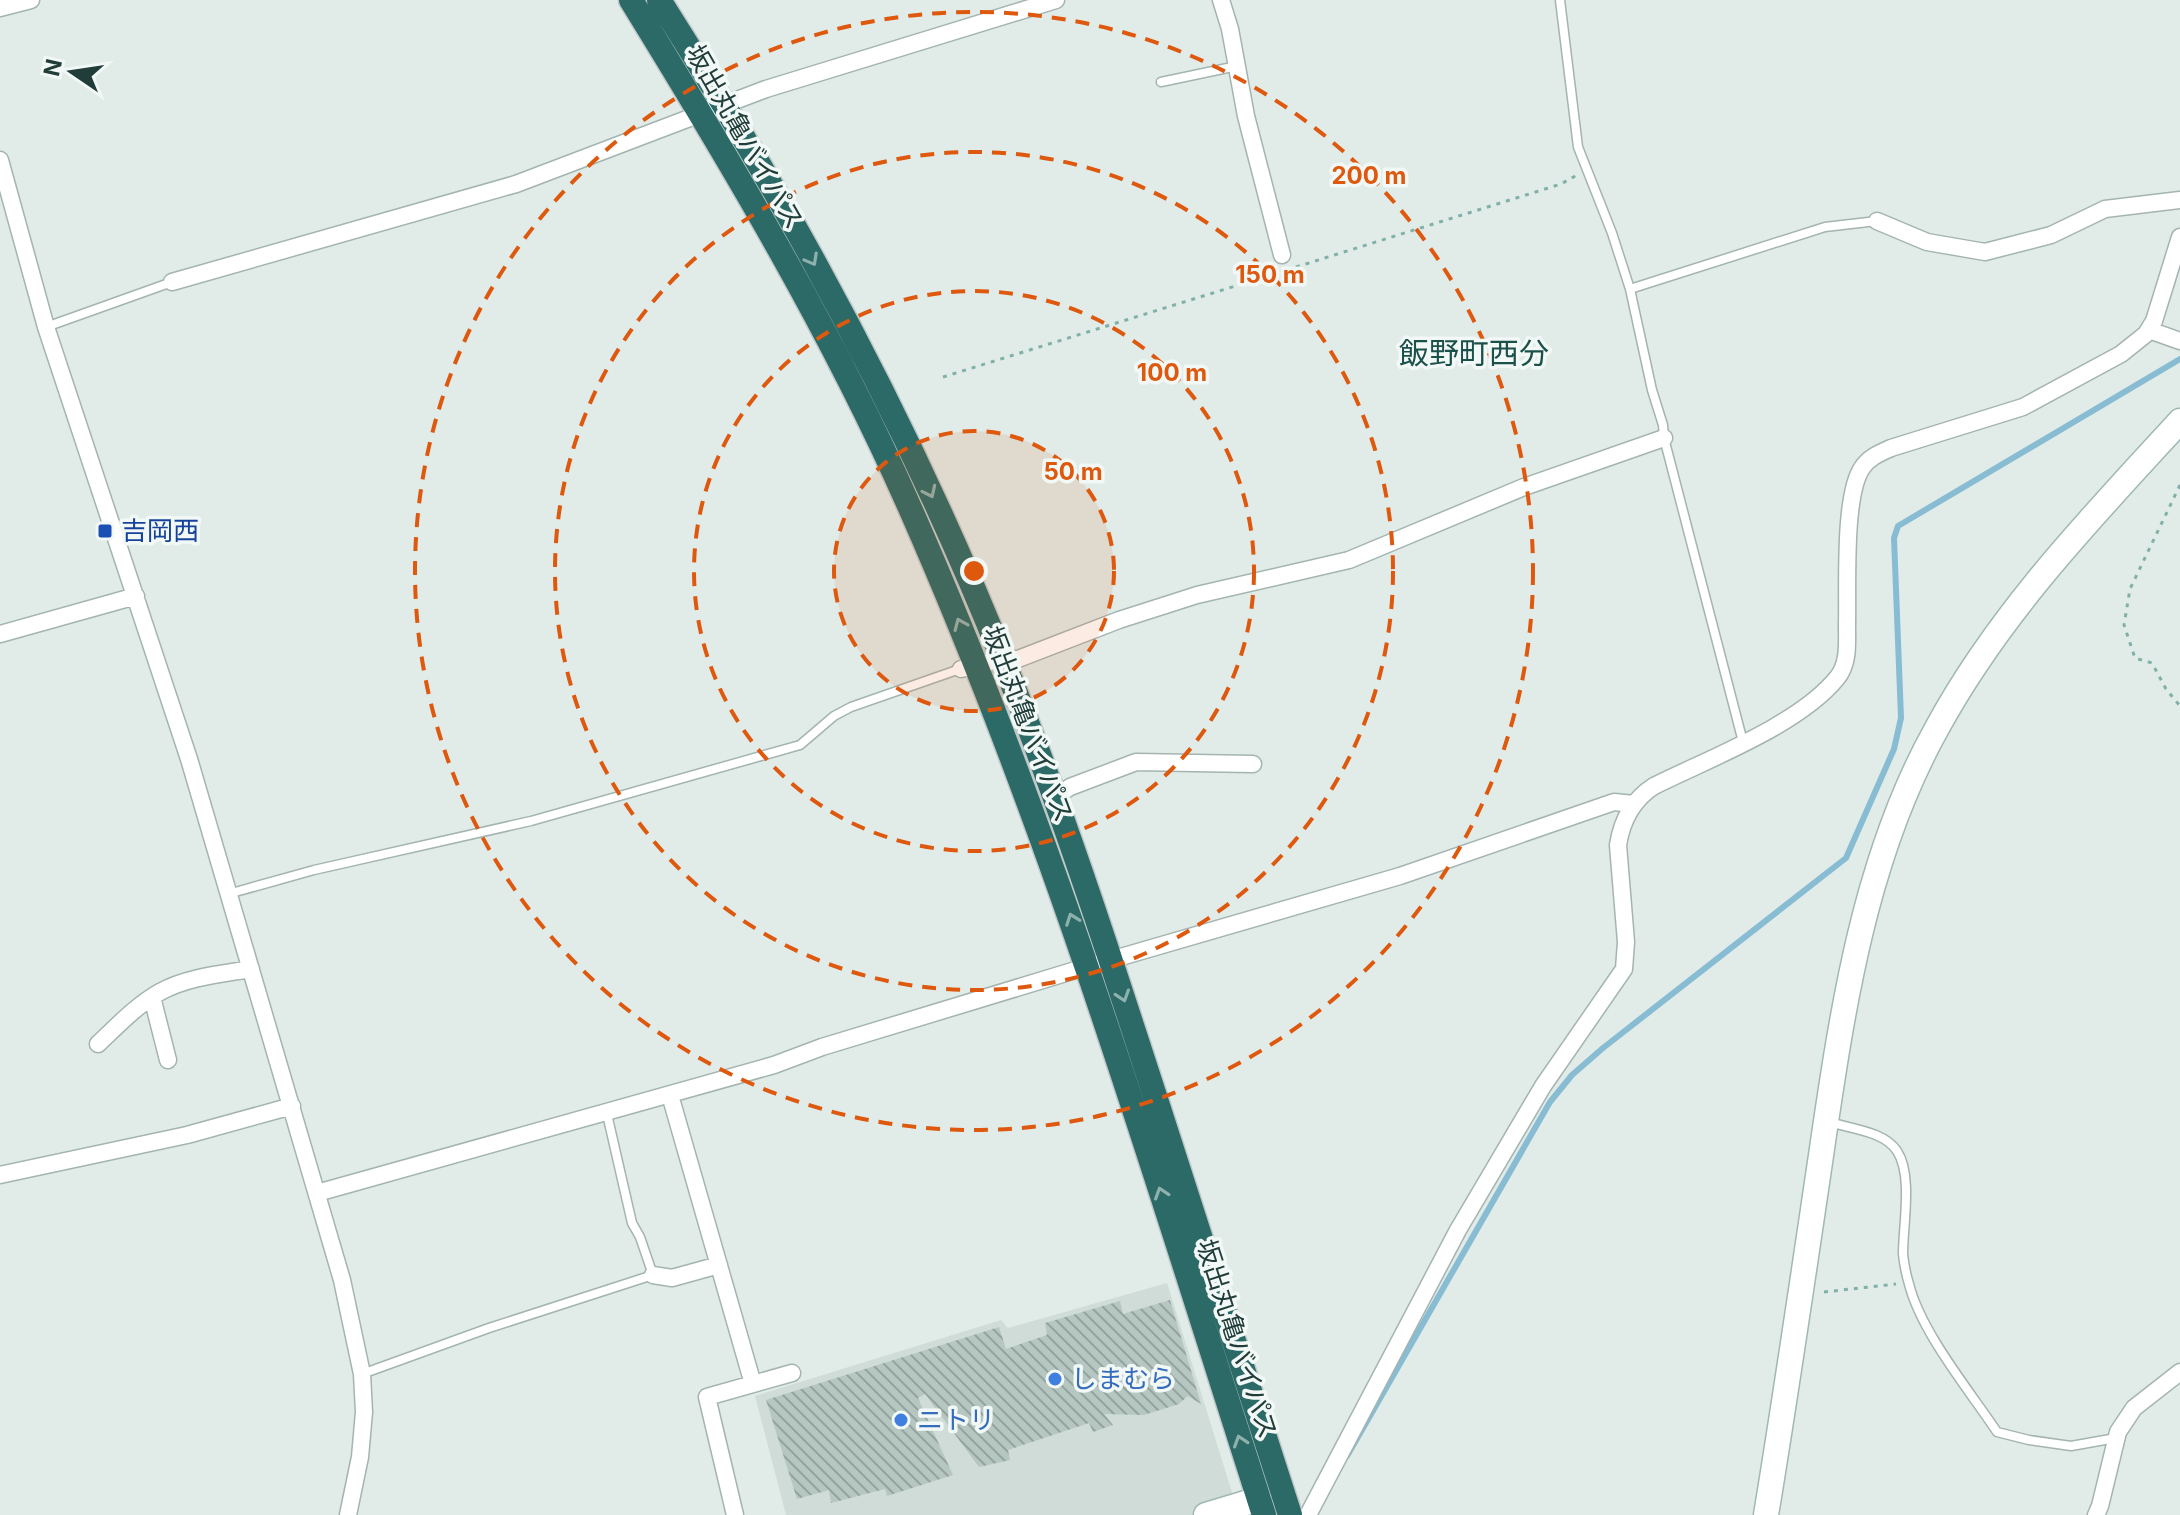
<svg xmlns="http://www.w3.org/2000/svg" width="2180" height="1515" font-family="Inter,'Noto Sans JP',sans-serif">
	<style>
		.built { fill: #cfdcd8 }
		.lines { fill: none; stroke-linecap: round; stroke-linejoin: round }
		.stream { stroke: #88bcd3; stroke-width: 6 }
		.building { fill: url(#building-back-hatch) }
		.lane-casing { stroke: #a4b4b1; stroke-width: 11 }
		.street-casing { stroke: #a4b4b1; stroke-width: 19 }
		.secondary-casing { stroke: #9fb8b3; stroke-width: 27 }
		.highway-casing { stroke: #c1c9c8; stroke-width: 27 }
		.path { stroke: #81b0a9; stroke-width: 3; stroke-dasharray: 4 6; stroke-linecap: butt }
		.lane { stroke: #fff; stroke-width: 8 }
		.street { stroke: #fff; stroke-width: 16 }
		.secondary { stroke: #fff; stroke-width: 24 }
		.highway { stroke: #2c6a67; stroke-width: 24 }
		.oneway { stroke: #8fb1ae }
		.ring { fill: none; stroke: #de580e; stroke-width: 4; stroke-dasharray: 14 10 }
		.transit-dot { fill: #1a4fb4; stroke: #f2f8f6; stroke-width: 3 }
		.shop-dot { fill: #3f7fe0; stroke: #f2f8f6; stroke-width: 3 }
		.labels { text-anchor: middle; stroke-width: 7; stroke-linejoin: round; paint-order: stroke }
		.street-label { font-size: 26px; fill: #213d3a; stroke: #f2f8f6 }
		.transit-label { font-size: 26px; fill: #164399; stroke: #f2f8f6; text-anchor: start }
		.shop-label { font-size: 26px; fill: #366cbe; stroke: #f2f8f6; text-anchor: start }
		.quarter-label { font-size: 30px; fill: #1c504b; stroke: #f2f8f6 }
		.centre { fill: #de580e; stroke: #f2f8f6; stroke-width: 4 }
		.ring-label { font-size: 24px; text-anchor: middle; font-weight: bold; fill: #de580e; stroke: #f2f8f6; stroke-width: 7; stroke-linejoin: round; paint-order: stroke }
	</style>
	<defs>
		<pattern id="building-back-hatch" width="6" height="6" patternUnits="userSpaceOnUse" patternTransform="scale(2)"><rect width="6" height="6" fill="#b6c7c2"/><path d="M-1 5l2 2M0 0l6 6M5-1l2 2" fill="none" stroke="#94a39f"/></pattern>
	</defs>
	<rect width="100%" height="100%" fill="#e1ece9"/>
	<path class="built" d="M1167 1283 1239 1515H786L755 1396 1001 1320 1008 1328Z"/>
	<g class="lines">
		<path class="stream" d="M1347 1456 1550 1102 1572 1075 1603 1048 1846 858 1894 749 1901 718 1894 538 1898 526 2180 359"/>
	</g>
	<path class="building" d="M1170 1300 1201 1404 1188 1396 1179 1404 1144 1415 1104 1414 1113 1425 1093 1432 1089 1423 1008 1450 1010 1460 979 1467 925 1394 918 1398 953 1475 887 1496 885 1489 831 1503 829 1490 797 1499 766 1400 999 1327 1006 1349 1047 1335 1045 1323 1120 1301 1123 1314Z"/>
	<g class="lines">
		<g class="lane-casing">
			<path id="lane" d="M1560 0 1578 147 1612 233 1630 289 1652 390 1663 425 1664 438 1743 742
				M1161 82 1237 66
				M1630 289 1825 227 1877 221
				M46 327 172 282
				M228 894 314 870 531 821 800 745 834 716 851 707 960 669
				M1830 1122C1851 1129 1884 1131 1897 1151 1913 1175 1903 1225 1903 1254 1904 1264 1906 1274 1909 1284 1921 1332 1969 1390 1997 1432L2029 1440 2071 1446 2116 1438
				M362 1374 489 1328 653 1275 640 1237 632 1223 607 1114"/>
		</g>
		<g class="street-casing">
			<path id="street" d="M1221 0 1230 29 1246 116 1282 255
				M0 8 31 0
				M0 160 46 327 189 759 342 1280 362 1374 364 1412 360 1457 348 1515
				M1877 221 1927 242 1985 252 2051 235 2105 209 2180 200
				M172 282 516 184 766 89 1056 0
				M2149 330 2180 341
				M0 634 136 596
				M961 669 1003 659H1018L1119 620 1197 595 1349 560 1524 487 1664 438
				M1054 798 1070 787 1136 762 1253 764
				M152 997 168 1060
				M98 1044C118 1025 137 1005 160 992 187 977 221 974 251 969
				M670 1095 753 1384
				M0 1175 187 1135 292 1106
				M317 1193 774 1065 822 1047 1069 972 1400 876 1614 802 1634 804
				M653 1275 672 1278 719 1265
				M735 1515 707 1397 792 1373
				M1308 1515 1458 1230 1543 1086 1624 969 1626 942 1618 845C1622 820 1632 800 1654 786 1708 759 1799 725 1837 678 1849 664 1847 643 1847 625 1848 589 1843 496 1862 468 1869 457 1880 453 1891 448L2023 407 2121 354 2146 334 2154 321 2180 237
				M2096 1515 2100 1506 2118 1432 2134 1408 2180 1372"/>
		</g>
		<g class="secondary-casing">
			<path id="secondary" d="M1206 1515 1259 1499
				M1766 1515C1785 1400 1802 1284 1819 1169 1841 1019 1862 862 1937 728 2000 612 2092 517 2180 421"/>
		</g>
		<g class="highway-casing">
			<path id="highway" d="M631 0C732 164 832 331 910 508 1054 834 1155 1176 1264 1515
				M659 0C792 209 911 429 1003 660 1059 801 1106 945 1153 1090 1199 1231 1244 1373 1290 1515"/>
		</g>
		<path class="path" d="M1296 267 1561 184 1577 175
			M943 377 1277 273
			M2180 485 2130 589 2124 625 2135 658 2152 663 2166 689 2180 706
			M1824 1292 1896 1284"/>
		<use href="#lane" class="lane"/>
		<use href="#street" class="street"/>
		<use href="#secondary" class="secondary"/>
		<use href="#highway" class="highway"/>
	</g>
	<defs><path id="oneway-chevron" d="M-2-3.5L2.5 0L-2 3.5" fill="none" stroke-width="1.6" stroke-linecap="round" stroke-linejoin="round" transform="scale(2)"/></defs>
	<g class="oneway">
		<use href="#oneway-chevron" transform="translate(812 260) rotate(61)"/>
		<use href="#oneway-chevron" transform="translate(930 492) rotate(65)"/>
		<use href="#oneway-chevron" transform="translate(960 624) rotate(-113)"/>
		<use href="#oneway-chevron" transform="translate(1072 919) rotate(-110)"/>
		<use href="#oneway-chevron" transform="translate(1123 996) rotate(72)"/>
		<use href="#oneway-chevron" transform="translate(1161 1193) rotate(-108)"/>
		<use href="#oneway-chevron" transform="translate(1240 1441) rotate(-108)"/>
	</g>
	<circle cx="974" cy="571" r="140" fill="#de580e" fill-opacity=".12"/>
	<g class="ring">
		<circle cx="974" cy="571" r="140"/>
		<circle cx="974" cy="571" r="280"/>
		<circle cx="974" cy="571" r="419"/>
		<circle cx="974" cy="571" r="559"/>
	</g>
	<rect class="transit-dot" x="97" y="523" width="16" height="16" rx="4"/>
	<g class="shop-dot">
		<circle cx="1055" cy="1379" r="8"/>
		<circle cx="901" cy="1420" r="8"/>
	</g>
	<g class="labels">
		<g class="street-label">
			<text transform="translate(745 137) rotate(60)" y="9">坂出丸亀バイパス</text>
			<text transform="translate(1028 724) rotate(69)" y="9">坂出丸亀バイパス</text>
			<text transform="translate(1237 1339) rotate(72)" y="9">坂出丸亀バイパス</text>
		</g>
		<g class="transit-label">
			<text x="121" y="540">吉岡西</text>
		</g>
		<g class="shop-label">
			<text x="1071" y="1388">しまむら</text>
			<text x="917" y="1429">ニトリ</text>
		</g>
		<g class="quarter-label">
			<text x="1474" y="364">飯野町西分</text>
		</g>
	</g>
	<circle cx="974" cy="571" r="12" class="centre"/>
	<g class="ring-label">
		<text x="1369" y="184">200 m</text>
		<text x="1270" y="283">150 m</text>
		<text x="1172" y="381">100 m</text>
		<text x="1073" y="480">50 m</text>
	</g>
	<g transform="translate(72 72) rotate(283)" stroke="#f2f8f6" stroke-width="6" paint-order="stroke">
	<path d="M0-6L14 30L0 20L-14 30Z" fill="#213d3a"/>
	<text y="-12" font-size="22" font-weight="bold" text-anchor="middle" fill="#213d3a">N</text>
	</g>
</svg>
